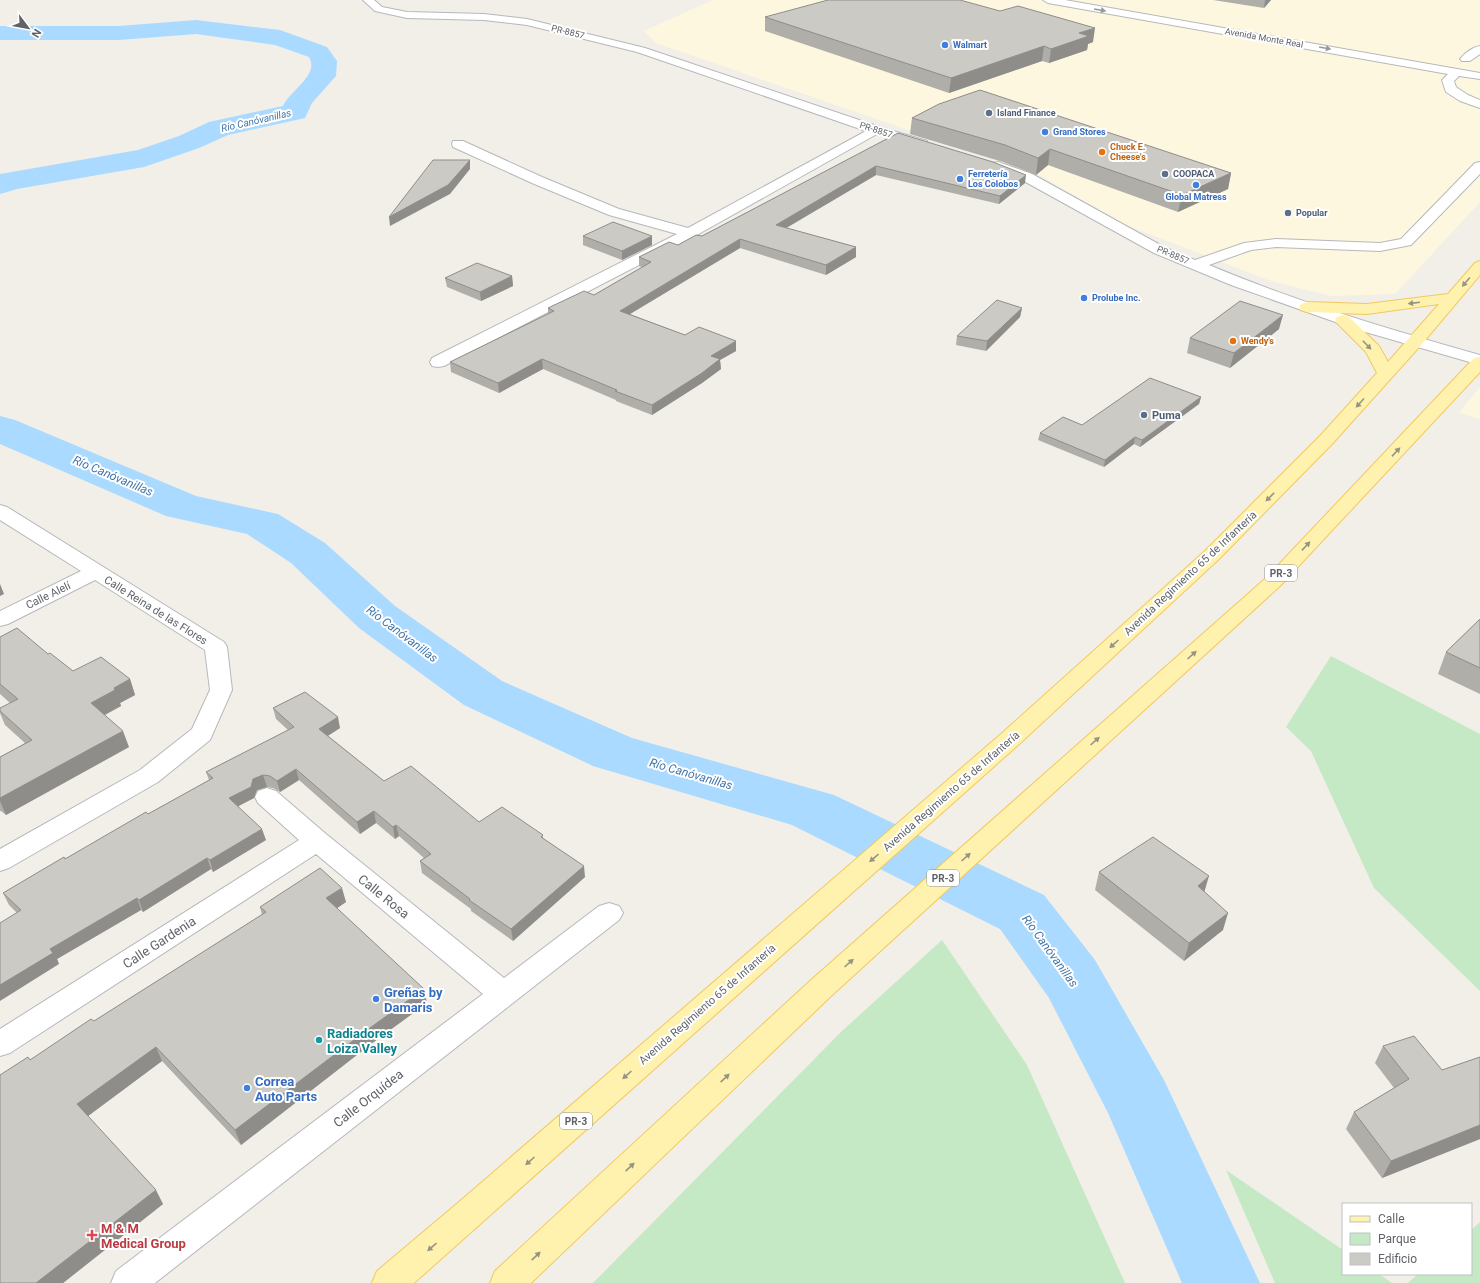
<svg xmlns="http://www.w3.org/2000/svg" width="1480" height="1283" font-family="Roboto,sans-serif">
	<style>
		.commercial { fill: #fef7e0 }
		.green { fill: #c5e8c5 }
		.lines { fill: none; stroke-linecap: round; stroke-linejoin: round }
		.river { fill: #aadaff; fill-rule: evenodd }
		.minor-casing { stroke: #b5b8bc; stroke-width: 2 }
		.major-casing { stroke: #f2c960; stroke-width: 2 }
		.minor { fill: #fff; fill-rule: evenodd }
		.major { fill: #fff2af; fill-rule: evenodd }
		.wall { fill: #afaea9 }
		.shaded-wall { fill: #8f8d8a }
		.building { fill: #cccac5; stroke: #8f8d8a }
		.oneway { fill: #979a9d }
		.oneway2 { fill: #979581 }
		.shop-dot { fill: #3f7fe0; stroke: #fff; stroke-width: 1.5 }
		.service-dot { fill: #5c6f8a; stroke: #fff; stroke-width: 1.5 }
		.food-dot { fill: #e8710a; stroke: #fff; stroke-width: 1.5 }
		.culture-dot { fill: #0f9aa8; stroke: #fff; stroke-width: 1.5 }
		.health-dot { fill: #e0444e; stroke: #fff; stroke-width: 1.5 }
		.labels { text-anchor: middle; stroke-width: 4; stroke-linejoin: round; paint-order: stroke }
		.far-street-label { font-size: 9px; fill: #5f6368; stroke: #fff }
		.far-shop-label { font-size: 9px; font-weight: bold; fill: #366cbe; stroke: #fff; text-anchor: start }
		.far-service-label { font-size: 9px; font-weight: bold; fill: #4e5e75; stroke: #fff; text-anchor: start }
		.far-food-label { font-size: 9px; font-weight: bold; fill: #c56008; stroke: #fff; text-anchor: start }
		.far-water-label { font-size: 10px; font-style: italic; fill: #4174aa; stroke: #fff }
		.shield { fill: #fff; stroke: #8f9295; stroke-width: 1 }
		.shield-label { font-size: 10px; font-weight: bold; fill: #5f6368 }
		.service-label { font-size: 11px; font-weight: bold; fill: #4e5e75; stroke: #fff; text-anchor: start }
		.street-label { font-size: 11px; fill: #5f6368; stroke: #fff }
		.water-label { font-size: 12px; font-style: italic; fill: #4174aa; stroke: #fff }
		.near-street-label { font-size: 13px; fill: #5f6368; stroke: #fff }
		.near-shop-label { font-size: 13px; font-weight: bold; fill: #366cbe; stroke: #fff; text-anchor: start }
		.near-culture-label { font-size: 13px; font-weight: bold; fill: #0d838f; stroke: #fff; text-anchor: start }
		.near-health-label { font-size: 13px; font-weight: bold; fill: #be3a42; stroke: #fff; text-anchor: start }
	</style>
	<rect width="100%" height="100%" fill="#f1efe8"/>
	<path class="commercial" d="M713 0H1480V202L1395 294 1331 296 1271 281 1126 225 1039 175 656 43 644 31Z
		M1480 387V419L1459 413Z"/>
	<path class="green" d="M1331 656 1480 734V991L1374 888 1311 751 1286 727Z
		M942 940 1027 1065 1125 1283H593L842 1031Z
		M1226 1170 1343 1250V1274H1379L1392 1283H1275Z
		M1480 1222V1283H1408L1418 1274H1471V1230Z"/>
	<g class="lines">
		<path class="river" d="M196 20 280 30 327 47 337 61 336 76 312 103 305 118 228 135 199 148 144 167 17 189 0 194V174L138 150 179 136 209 122 283 106C289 91 320 75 309 57L275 45 196 34 119 40H0V26H119Z
			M0 416 15 420 196 496 278 514 325 543 395 606 502 681 632 738 834 795 1044 895 1095 960 1164 1080 1260 1283H1182L1108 1113 1049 998 1000 929 792 825 593 766 464 705 359 628 291 563 247 534 166 516 0 444Z"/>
		<g class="minor-casing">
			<path id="minor" d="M363 0H374L382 7 407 12 484 14 527 19 645 48 880 127 927 141 928 144 927 147 922 148 877 134 695 236 444 366 438 367 432 366 430 362 432 358 677 234 609 215 532 183 453 147 452 144 453 141H463L542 177 619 209 688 228 866 131 637 52 527 25 484 20 407 18 375 11Z
				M1043 0H1065L1480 73V79L1459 76 1454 81 1456 87 1468 95 1480 100V108L1460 101 1446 92 1442 80 1448 74 1048 3Z
				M1480 46V54L1470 61H1462L1460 59C1465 53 1473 47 1480 46Z
				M998 162 1032 174 1164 247 1195 260 1244 243 1276 239 1380 243 1401 239 1475 163 1480 162V174L1411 245 1380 251 1276 247 1251 250 1209 265C1297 302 1388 329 1480 355V365L1355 329 1231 285 1154 253 1022 180 993 169 991 166 993 163Z
				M0 505 7 507 224 642 227 647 232 690 210 740 158 782 9 868 0 871V849L140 770 192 729 210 690 205 650 95 580 8 624 0 626V611L81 571 0 520Z
				M267 788 276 791 326 834 504 978 599 906 609 903 619 906 623 913 619 920 155 1283H111L116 1271 483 994 316 854 10 1053 0 1056V1029L299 840 258 803 255 797 258 791Z"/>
		</g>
		<g class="major-casing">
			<path id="major" d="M1480 261V275L1421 345 1332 444 1219 559 1017 746 414 1283H372L377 1271 459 1202 1001 734 1205 551 1320 436 1377 373 1366 352 1337 323 1335 320 1337 317 1343 315 1349 317 1379 346 1388 362 1439 304 1367 314 1307 312 1301 310 1299 307 1301 304 1307 302 1367 304 1448 294 1475 263Z
				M1480 357V372L1280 586 830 997 531 1283H490L495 1271 810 981 1266 578 1474 358Z"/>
		</g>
		<use href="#minor" class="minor"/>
		<use href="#major" class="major"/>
	</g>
	<path class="wall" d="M1213 0H1271L1264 8Z
		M765 17 1093 42 1088 44 1087 50 1049 63 1042 61 949 93 765 31Z
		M912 118 1231 173 1228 189 1178 212 1048 165 1036 175 1003 162 910 134Z
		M898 133 1025 183 999 204 876 175 786 228 856 247V257L826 275 740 248 630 314 685 335 736 351 720 360 721 369 702 383 652 415 616 401V400L543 369 499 393 451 372 450 362 548 314V308L594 295 642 267 639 266V257L678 245 702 236Z
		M583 236H652V245L622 260 583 245Z
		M512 276 513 286 481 301 447 287 445 278Z
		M1022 308 1020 317 986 351 956 345 957 336Z
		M1279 329 1230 368 1187 353 1190 338Z
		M1201 397 1199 404 1140 447 1134 444 1104 467 1038 440 1040 433 1082 425Z
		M1480 619V694L1438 674 1446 652Z
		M0 637 48 654 73 671 130 679 135 695 120 703 121 706 105 715 129 747 6 815 1 811H0V757L25 743 5 725 0 713V708L10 703 0 694Z
		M273 708 340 728 328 736 384 781 479 822 543 835V838L585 877 513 941 471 911V909L422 873 420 861 424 858 399 836 395 839 376 823 360 834 299 780 280 792 273 788 267 787 257 790 254 798 238 806 266 840 213 872 211 869 143 912 141 910 57 959 59 964 17 913 9 905 3 893 65 859 148 814 209 780 206 772 288 730 276 719Z
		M1099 872 1204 891 1223 930 1184 961 1095 890Z
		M346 902 337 908 427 1003 371 1044 241 1145 162 1061 88 1116 163 1204 63 1283H0L30 1060 94 1021 262 915 260 907Z
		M1383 1046 1442 1070 1480 1057V1139L1382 1178 1346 1129 1354 1112 1394 1088 1375 1063Z"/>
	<path class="shaded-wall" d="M1265 0H1271L1264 8Z
		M1095 28 1093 42 1088 44 1087 50 1049 63 1051 49 1079 33Z
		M1044 46 1042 61 949 93 951 78Z
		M1050 149 1048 165 1036 175 1038 158Z
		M470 160V169L450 194 390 226 389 217Z
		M876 166V175L776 234V225Z
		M1231 173 1228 189 1178 212 1182 195Z
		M1026 175 1025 183 999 204 1000 196Z
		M652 236V245L622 260V251Z
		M740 239V248L620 320V311Z
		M856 247V257L826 275V265Z
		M512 276 513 286 481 301 480 292Z
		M1022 308 1020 317 986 351 987 341Z
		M1283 315 1279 329 1230 368 1234 353Z
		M736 341V351L720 360 721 369 702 383 652 415V405L711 356Z
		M542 359 543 369 499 393 498 383Z
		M1201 397 1199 404 1140 447 1142 440Z
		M1135 437 1134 444 1104 467 1105 460Z
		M0 584 4 594 0 596Z
		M130 679 135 695 120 703 121 706 97 719 91 703 114 688Z
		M338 717 340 728 321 740 319 729Z
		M123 731 129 747 6 815 0 801V798Z
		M296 769 299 780 280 792 277 781Z
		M263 775 267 787 257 790 254 798 233 809 229 798 253 779Z
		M374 811 376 823 360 834 357 822Z
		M396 825 399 836 395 839 393 827Z
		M262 829 266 840 213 872 210 860Z
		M207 858 211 869 143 912 139 900Z
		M584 866 585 877 513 941 511 929Z
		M1209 876 1204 893 1198 886Z
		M342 888 346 902 330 913 326 898Z
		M137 898 141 910 57 959 59 964 0 1001V985L50 949Z
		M1228 913 1223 930 1184 961 1189 943Z
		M424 989 427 1003 371 1044 241 1145 235 1130 367 1030Z
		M156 1047 162 1061 84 1119 77 1104Z
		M1480 1125V1139L1382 1178 1391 1161Z
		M156 1190 163 1204 63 1283H36Z"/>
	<path class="building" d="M828 0H960L1000 11 1018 6 1095 28 1079 33 1089 36 1051 49 1044 46 951 78 765 17Z
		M980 90 1231 173 1182 195 1050 149 1038 158 1005 145 912 118 939 104Z
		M898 133 993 162 1026 175 1000 196 876 166 776 225 856 247 826 265 740 239 620 311 685 335 699 327 736 341 711 356 720 359 702 373 652 405 615 391 617 390 542 359 498 383 450 362 554 311 548 308 584 291 594 295 651 262 639 257 669 242 678 245 696 235 702 236Z
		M433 160H470L448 185 389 217Z
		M613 222 652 236 622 251 583 236Z
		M477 263 512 276 480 292 445 278Z
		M997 300 1022 308 987 341 957 336Z
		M1240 301 1283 315 1234 353 1190 338Z
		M1150 378 1201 397 1142 440 1135 437 1105 460 1040 433 1063 417 1082 425Z
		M1480 619V668L1446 652Z
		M17 628 48 654 50 653 73 671 101 657 130 679 114 688 115 690 91 703 123 731 0 798V757L32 740 0 711V708L18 699 0 684V637Z
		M305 692 338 717 319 729 384 781 411 766 479 822 502 807 543 835 541 837 584 866 511 929 469 900 470 899 420 861 431 854 396 825 393 827 374 811 357 822 296 769 277 781 270 776 263 775 253 779 251 787 229 798 262 829 210 860 207 858 139 900 137 898 50 949 53 953 0 985V923L21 910 3 893 64 857 65 859 146 812 148 814 213 778 206 772 294 727 273 708Z
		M1153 837 1209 876 1198 886 1228 913 1189 943 1099 872Z
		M320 868 342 888 326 898 424 989 367 1030 235 1130 156 1047 77 1104 156 1190 36 1283H0V1075L28 1057 30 1060 91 1019 94 1021 266 912 260 907Z
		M1414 1036 1442 1070 1480 1057V1125L1391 1161 1354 1112 1409 1079 1383 1046Z"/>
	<defs><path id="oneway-solid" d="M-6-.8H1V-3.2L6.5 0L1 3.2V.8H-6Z"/></defs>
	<g class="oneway">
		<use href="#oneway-solid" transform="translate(1100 10) rotate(10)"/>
		<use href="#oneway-solid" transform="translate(1325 48) rotate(10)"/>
	</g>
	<g class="oneway2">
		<use href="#oneway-solid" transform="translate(1466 282) rotate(130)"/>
		<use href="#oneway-solid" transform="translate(1414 303) rotate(173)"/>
		<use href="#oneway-solid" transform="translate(1367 345) rotate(46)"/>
		<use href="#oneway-solid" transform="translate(1360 403) rotate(132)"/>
		<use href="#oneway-solid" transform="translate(1396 452) rotate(-47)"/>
		<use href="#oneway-solid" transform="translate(1270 497) rotate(135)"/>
		<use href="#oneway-solid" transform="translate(1306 546) rotate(-47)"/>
		<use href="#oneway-solid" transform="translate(1114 644) rotate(138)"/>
		<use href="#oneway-solid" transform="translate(1192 655) rotate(-42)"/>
		<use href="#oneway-solid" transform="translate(1095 741) rotate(-42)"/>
		<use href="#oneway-solid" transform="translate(966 857) rotate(-42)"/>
		<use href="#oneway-solid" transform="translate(874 858) rotate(139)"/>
		<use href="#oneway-solid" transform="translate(849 963) rotate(-42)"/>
		<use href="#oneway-solid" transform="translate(627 1075) rotate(138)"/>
		<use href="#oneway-solid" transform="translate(725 1078) rotate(-43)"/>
		<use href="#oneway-solid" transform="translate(530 1161) rotate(138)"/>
		<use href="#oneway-solid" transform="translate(630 1167) rotate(-43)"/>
		<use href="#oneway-solid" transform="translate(432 1247) rotate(139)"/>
		<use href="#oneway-solid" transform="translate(536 1256) rotate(-43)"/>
	</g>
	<g class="shop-dot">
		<circle cx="945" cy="45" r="4"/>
		<circle cx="1045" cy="132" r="4"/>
		<circle cx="960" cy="179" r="4"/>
		<circle cx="1196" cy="185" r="4"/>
		<circle cx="1084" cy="298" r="4"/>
		<circle cx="376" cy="999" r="4"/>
		<circle cx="247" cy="1088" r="4"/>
	</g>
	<g class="service-dot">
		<circle cx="989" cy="113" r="4"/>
		<circle cx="1165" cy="174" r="4"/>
		<circle cx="1288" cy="213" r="4"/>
		<circle cx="1144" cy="415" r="4"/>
	</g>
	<g class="food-dot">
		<circle cx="1102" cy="152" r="4"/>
		<circle cx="1233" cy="341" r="4"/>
	</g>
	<circle class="culture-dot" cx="319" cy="1040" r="4"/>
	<path class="health-dot" d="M90 1229h4v4h4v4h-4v4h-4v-4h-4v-4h4z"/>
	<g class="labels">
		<g class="far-street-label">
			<text transform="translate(568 32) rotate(14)" y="3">PR-8857</text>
			<text transform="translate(1264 38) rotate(10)" y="3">Avenida Monte Real</text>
			<text transform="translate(876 130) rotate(18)" y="3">PR-8857</text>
			<text transform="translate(1173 255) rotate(23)" y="3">PR-8857</text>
		</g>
		<g class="far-shop-label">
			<text x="953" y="48">Walmart</text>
			<text x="1053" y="135">Grand Stores</text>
			<text x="968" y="177">Ferretería<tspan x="968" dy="10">Los Colobos</tspan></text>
			<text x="1196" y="200" text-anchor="middle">Global Matress</text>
			<text x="1092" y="301">Prolube Inc.</text>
		</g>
		<g class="far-service-label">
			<text x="997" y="116">Island Finance</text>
			<text x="1173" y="177">COOPACA</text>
			<text x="1296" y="216">Popular</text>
		</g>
		<g class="far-food-label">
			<text x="1110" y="150">Chuck E.<tspan x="1110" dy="10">Cheese's</tspan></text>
			<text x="1241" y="344">Wendy's</text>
		</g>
		<g class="far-water-label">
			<text transform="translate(256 120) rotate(-13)" y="4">Río Canóvanillas</text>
		</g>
		<g class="shield">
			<rect x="1265" y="565" width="32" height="16" rx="3"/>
			<rect x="927" y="870" width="32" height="16" rx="3"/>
			<rect x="560" y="1113" width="32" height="16" rx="3"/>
		</g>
		<g class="shield-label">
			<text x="1281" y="577">PR-3</text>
			<text x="943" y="882">PR-3</text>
			<text x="576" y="1125">PR-3</text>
		</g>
		<g class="service-label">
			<text x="1152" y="419">Puma</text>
		</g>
		<g class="street-label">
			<text transform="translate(1190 573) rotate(-43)" y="4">Avenida Regimiento 65 de Infantería</text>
			<text transform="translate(48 595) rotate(-26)" y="4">Calle Alelí</text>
			<text transform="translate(156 610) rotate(32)" y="4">Calle Reina de las Flores</text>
			<text transform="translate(951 791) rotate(-41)" y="4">Avenida Regimiento 65 de Infantería</text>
			<text transform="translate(707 1004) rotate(-41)" y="4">Avenida Regimiento 65 de Infantería</text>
		</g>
		<g class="water-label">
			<text transform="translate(113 476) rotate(23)" y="4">Río Canóvanillas</text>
			<text transform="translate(402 634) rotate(37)" y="4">Río Canóvanillas</text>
			<text transform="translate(691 774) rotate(16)" y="4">Río Canóvanillas</text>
			<text transform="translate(1050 951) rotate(54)" y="4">Río Canóvanillas</text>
		</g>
		<g class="near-street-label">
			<text transform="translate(384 896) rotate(39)" y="5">Calle Rosa</text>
			<text transform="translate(159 942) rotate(-33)" y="5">Calle Gardenia</text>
			<text transform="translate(368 1098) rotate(-38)" y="5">Calle Orquídea</text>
		</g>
		<g class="near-shop-label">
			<text x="384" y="997">Greñas by<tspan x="384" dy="15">Damaris</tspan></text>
			<text x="255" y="1086">Correa<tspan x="255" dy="15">Auto Parts</tspan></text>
		</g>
		<g class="near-culture-label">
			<text x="327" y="1038">Radiadores<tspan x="327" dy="15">Loiza Valley</tspan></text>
		</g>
		<g class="near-health-label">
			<text x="101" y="1233">M &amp; M<tspan x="101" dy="15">Medical Group</tspan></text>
		</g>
	</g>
	<rect x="1342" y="1203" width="130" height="72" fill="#ffffff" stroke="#bfc1c3"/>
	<rect x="1350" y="1216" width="20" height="6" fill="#fff2af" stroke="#bfc1c3"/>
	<text x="1378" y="1223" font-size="12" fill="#5f6368">Calle</text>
	<rect x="1350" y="1233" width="20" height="12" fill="#c5e8c5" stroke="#bfc1c3"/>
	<text x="1378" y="1243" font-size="12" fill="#5f6368">Parque</text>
	<rect x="1350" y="1253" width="20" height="12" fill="#cccac5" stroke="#bfc1c3"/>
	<text x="1378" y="1263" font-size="12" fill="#5f6368">Edificio</text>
	<g transform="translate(28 28) rotate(122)" stroke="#ffffff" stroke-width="3" paint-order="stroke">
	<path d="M0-3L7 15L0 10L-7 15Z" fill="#5f6368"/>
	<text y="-6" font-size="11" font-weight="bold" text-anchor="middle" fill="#5f6368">N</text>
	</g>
</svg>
